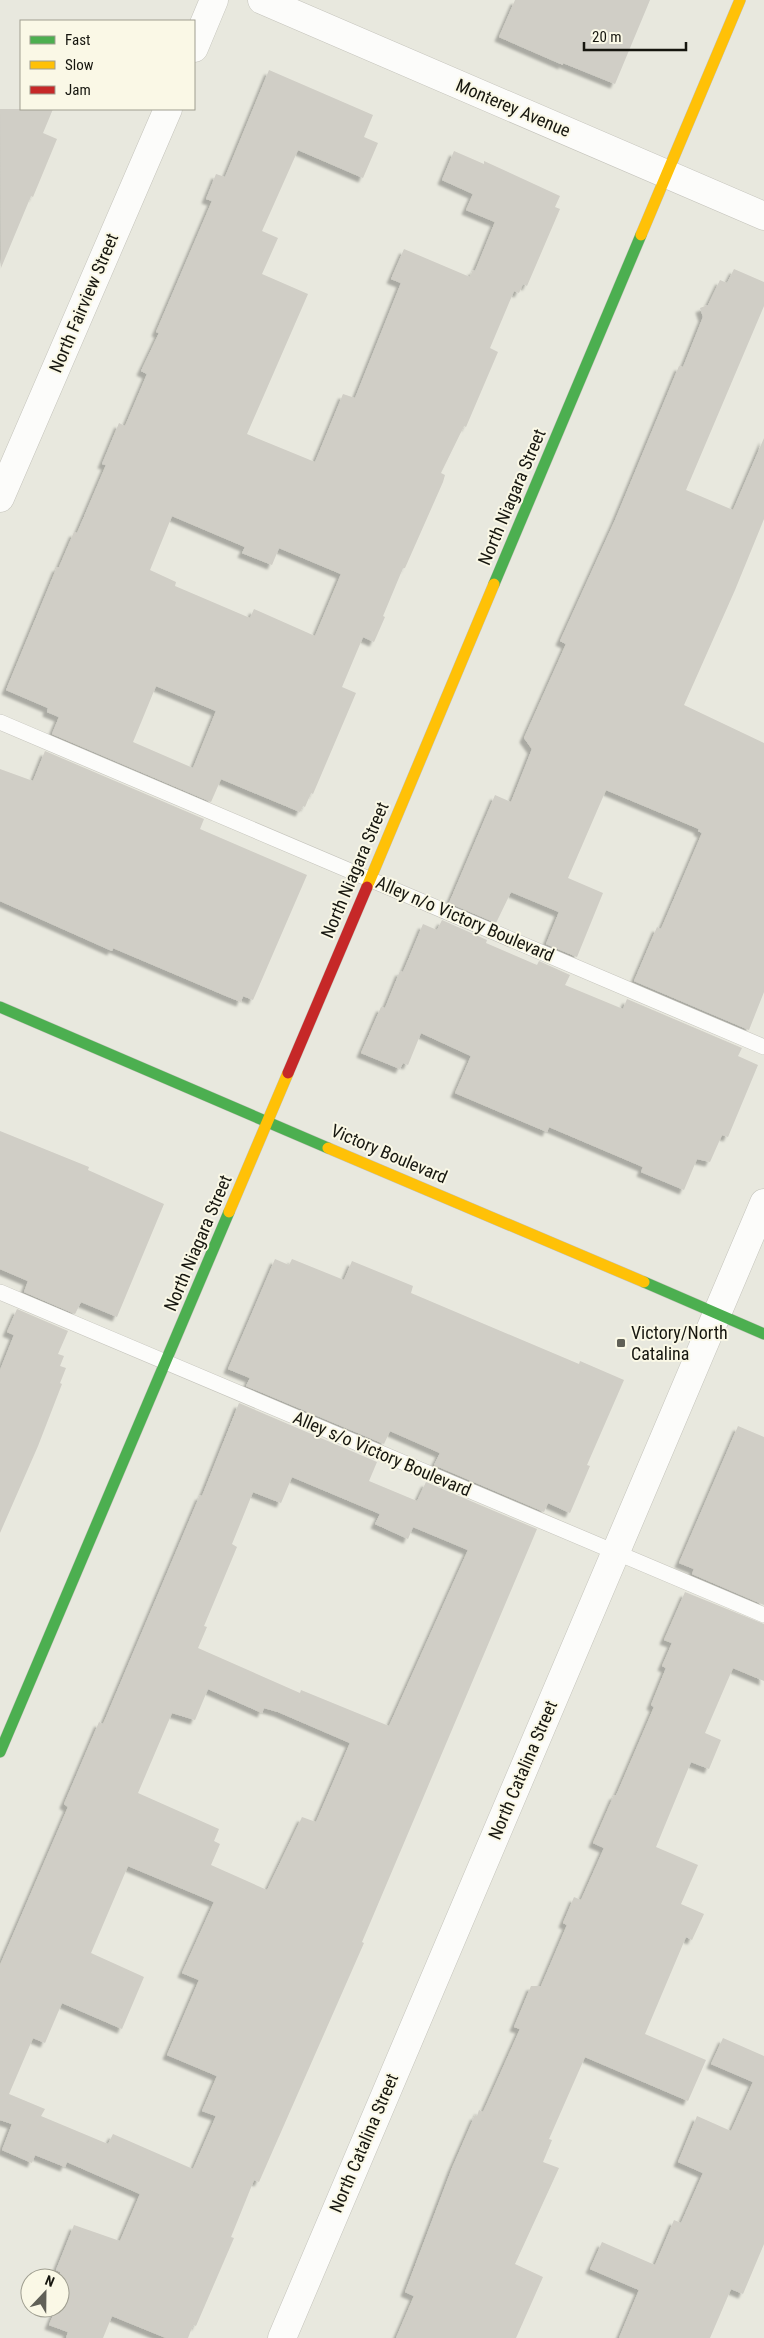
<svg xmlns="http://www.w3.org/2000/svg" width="764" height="2338" font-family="'Roboto Condensed',sans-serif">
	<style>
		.building { fill: #d0cec6; fill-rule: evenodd; filter: url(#shadow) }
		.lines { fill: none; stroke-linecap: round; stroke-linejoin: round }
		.lane-casing { stroke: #c4c3bb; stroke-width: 16 }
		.street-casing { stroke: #c4c3bb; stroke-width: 29 }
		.fast-casing { stroke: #c4c3bb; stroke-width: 12 }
		.slow-casing { stroke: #c4c3bb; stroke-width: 12 }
		.jam-casing { stroke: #c4c3bb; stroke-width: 12 }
		.lane { stroke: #fcfcfa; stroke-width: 15 }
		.street { stroke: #fcfcfa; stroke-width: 28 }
		.fast { stroke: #4caf50; stroke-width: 11 }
		.slow { stroke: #ffc107; stroke-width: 11 }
		.jam { stroke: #c62828; stroke-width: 11 }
		.poi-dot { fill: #606057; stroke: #faf8e6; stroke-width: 2 }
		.labels { text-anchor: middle; stroke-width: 4; stroke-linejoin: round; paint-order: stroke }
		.street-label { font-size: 18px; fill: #16160f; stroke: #faf8e6 }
		.poi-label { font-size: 18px; fill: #16160f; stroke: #faf8e6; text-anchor: start }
	</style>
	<defs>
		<filter id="shadow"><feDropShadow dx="-4.5" dy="4.5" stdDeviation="1" flood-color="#0004"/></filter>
	</defs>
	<rect width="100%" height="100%" fill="#e8e8de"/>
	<path class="building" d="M515 0H650L615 84 563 63V65L499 37Z
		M269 70 373 115 364 137 378 143 363 178 298 150 262 231 278 238 262 274 308 294 247 434 315 462 343 394 355 398 401 283 391 279 404 249 470 277 473 270 475 271 495 222 466 210 473 194 442 180 454 151 484 164V161L560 196 555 207 560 209 527 286 523 284 519 293 514 291 490 348 498 352 466 427 464 426 441 473 445 475 443 482 405 568H403L383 616 385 617 374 642 363 637 342 687 356 693 313 794 311 793 305 807 303 806 300 812 221 779 211 802 52 734 59 717 47 712 48 708 6 690 57 567H59L74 532 77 533 106 465 102 464 119 423 125 426 147 374 141 371 159 333 156 332 212 201 206 199 216 174 225 177ZM172 516 245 547 242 553 272 565 279 548 341 574 315 636 254 609 250 618 175 586 176 582 150 570ZM156 686 216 711 193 768 133 742Z
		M0 109H53L43 133 57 139 33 197 31 196 1 268Z
		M734 269 764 282V306L686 490 733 510 764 438V519L735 590 684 705 764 743V992L749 1030 634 981 657 927 661 929 702 833 698 831 699 829 606 790 568 878 603 893 577 957 546 944 559 912 511 892 496 923 449 903 495 795 511 802 532 749 524 738 566 644 560 641 615 520 679 366 683 367 703 317 700 308 708 305 720 280 727 283Z
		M45 751 204 819 200 829 307 875 253 1000 243 996 241 1002 226 996 113 948 112 951 0 901V769L33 781Z
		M442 920 487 940 486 943 537 965 539 961 570 975 565 985 623 1009 627 999 742 1048 738 1056 758 1065 728 1137 722 1135 710 1162 697 1159 684 1190 641 1172 643 1167 549 1127 547 1132 455 1093 471 1056 421 1033 408 1065 403 1063 400 1069 361 1053 381 1007 385 1008 400 971 403 972 423 924 437 930Z
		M0 1131 89 1167 88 1170 164 1204 117 1317 81 1302 75 1314 24 1292 28 1281 0 1269Z
		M275 1259 289 1265 292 1259 344 1280 352 1261 413 1286 411 1293 579 1364 580 1361 624 1380 587 1465 590 1466 570 1513 548 1503 544 1512 434 1465 440 1453 390 1431 384 1444 246 1386 250 1378 228 1369Z
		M17 1309 68 1331 58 1354 64 1356 60 1366 66 1368 60 1383 62 1384 38 1446 0 1533V1370L14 1335 7 1332Z
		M239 1403 377 1462 369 1481 417 1501 426 1482 537 1529 362 1942 364 1943 259 2182 254 2180 231 2237 234 2238 196 2326 193 2325 188 2338H166L112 2316 103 2338H66L68 2332 49 2325 56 2308H60V2272L56 2270 74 2225 120 2241 140 2194 67 2162 65 2167 35 2155 32 2163 2 2150 12 2124 0 2120V1965L68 1807 64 1804 99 1722 103 1724 200 1495 202 1496ZM292 1477 380 1514 375 1524 408 1539 413 1527 468 1550 389 1726 301 1690 300 1693 198 1648 207 1627 204 1626 237 1547 232 1544 253 1492 281 1503ZM208 1689 262 1713 264 1708 278 1712 350 1743 316 1822 302 1817 267 1890 211 1865 220 1844 214 1841 219 1829 138 1793 172 1713 195 1720ZM128 1866 214 1902 182 1973 199 1980 167 2055 217 2076 202 2111 216 2116 193 2169 113 2134 108 2144 41 2116 45 2109 9 2094 33 2038 45 2043 62 2003 122 2029 144 1977 91 1953Z
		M738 1426 764 1437V1605L692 1574 694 1569 679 1563Z
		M685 1592 764 1624V1681L733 1668 705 1733 721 1740 709 1769 691 1762 656 1847 698 1865 681 1904 704 1914 692 1940 686 1937 645 2034 706 2060 688 2101 585 2057 549 2139 552 2140 543 2162 559 2168 515 2264 543 2277 516 2338H396L414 2296 405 2292 452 2168 475 2115 477 2116 479 2110 483 2112 520 2029 514 2027 531 1986H541L567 1925 563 1923 574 1897 581 1900 604 1848 593 1843 614 1795H616L618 1791 654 1707 651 1705 666 1668 662 1666 672 1643 664 1640Z
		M723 2038 764 2056V2244L743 2294 731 2289 710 2338H619L639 2290 590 2269 602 2242 655 2265 674 2220 681 2223 703 2173 678 2162 697 2116 731 2131 753 2082 711 2064Z"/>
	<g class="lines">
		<g class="lane-casing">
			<path id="lane" d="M0 722 764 1047
				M0 1292 764 1615"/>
		</g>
		<g class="street-casing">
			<path id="street" d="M262 0 764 216
				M194 48 214 0
				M0 498 168 109
				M282 2338 764 1203"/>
		</g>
		<g class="fast-casing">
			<path id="fast" d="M494 584 641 235
				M0 1007 328 1148
				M644 1282 764 1334
				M0 1752 229 1212"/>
		</g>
		<g class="slow-casing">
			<path id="slow" d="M641 235 740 0
				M367 887 494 584
				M328 1148 644 1282
				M229 1212 288 1073"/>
		</g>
		<g class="jam-casing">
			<path id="jam" d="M288 1073 367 887"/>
		</g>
		<use href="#lane" class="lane"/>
		<use href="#street" class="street"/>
		<use href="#fast" class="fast"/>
		<use href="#slow" class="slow"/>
		<use href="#jam" class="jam"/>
	</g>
	<rect class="poi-dot" x="616" y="1338" width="10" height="10" rx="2.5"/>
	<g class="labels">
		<g class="street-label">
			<text transform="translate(513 108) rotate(23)" y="6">Monterey Avenue</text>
			<text transform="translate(84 303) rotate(-67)" y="6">North Fairview Street</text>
			<text transform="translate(512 497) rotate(-67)" y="6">North Niagara Street</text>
			<text transform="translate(355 870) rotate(-67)" y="6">North Niagara Street</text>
			<text transform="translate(465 919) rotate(23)" y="6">Alley n/o Victory Boulevard</text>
			<text transform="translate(389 1154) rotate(23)" y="6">Victory Boulevard</text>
			<text transform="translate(198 1243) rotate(-67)" y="6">North Niagara Street</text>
			<text transform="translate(382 1454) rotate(23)" y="6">Alley s/o Victory Boulevard</text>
			<text transform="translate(523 1770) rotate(-67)" y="6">North Catalina Street</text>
			<text transform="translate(364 2143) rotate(-67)" y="6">North Catalina Street</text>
		</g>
		<g class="poi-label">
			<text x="631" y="1339">Victory/North<tspan x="631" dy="21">Catalina</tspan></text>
		</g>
	</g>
	<rect x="20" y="20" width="175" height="90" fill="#faf8e6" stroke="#9f9e90"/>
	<rect x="30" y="36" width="25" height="8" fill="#4caf50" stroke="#9f9e90"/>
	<text x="65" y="45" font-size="15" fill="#16160f">Fast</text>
	<rect x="30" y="61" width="25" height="8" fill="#ffc107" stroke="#9f9e90"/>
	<text x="65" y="70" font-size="15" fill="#16160f">Slow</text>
	<rect x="30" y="86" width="25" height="8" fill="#c62828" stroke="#9f9e90"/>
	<text x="65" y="95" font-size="15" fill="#16160f">Jam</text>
	<g transform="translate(45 2293) rotate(22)"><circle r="24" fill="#faf8e6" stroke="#9f9e90"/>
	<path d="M0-4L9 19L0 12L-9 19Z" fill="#606057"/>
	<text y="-8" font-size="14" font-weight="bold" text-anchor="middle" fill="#16160f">N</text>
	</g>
	<path d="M584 42v8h102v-8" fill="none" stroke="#16160f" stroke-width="2.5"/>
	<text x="592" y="42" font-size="15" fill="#16160f" stroke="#faf8e6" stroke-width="4" paint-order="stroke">20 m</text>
</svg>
